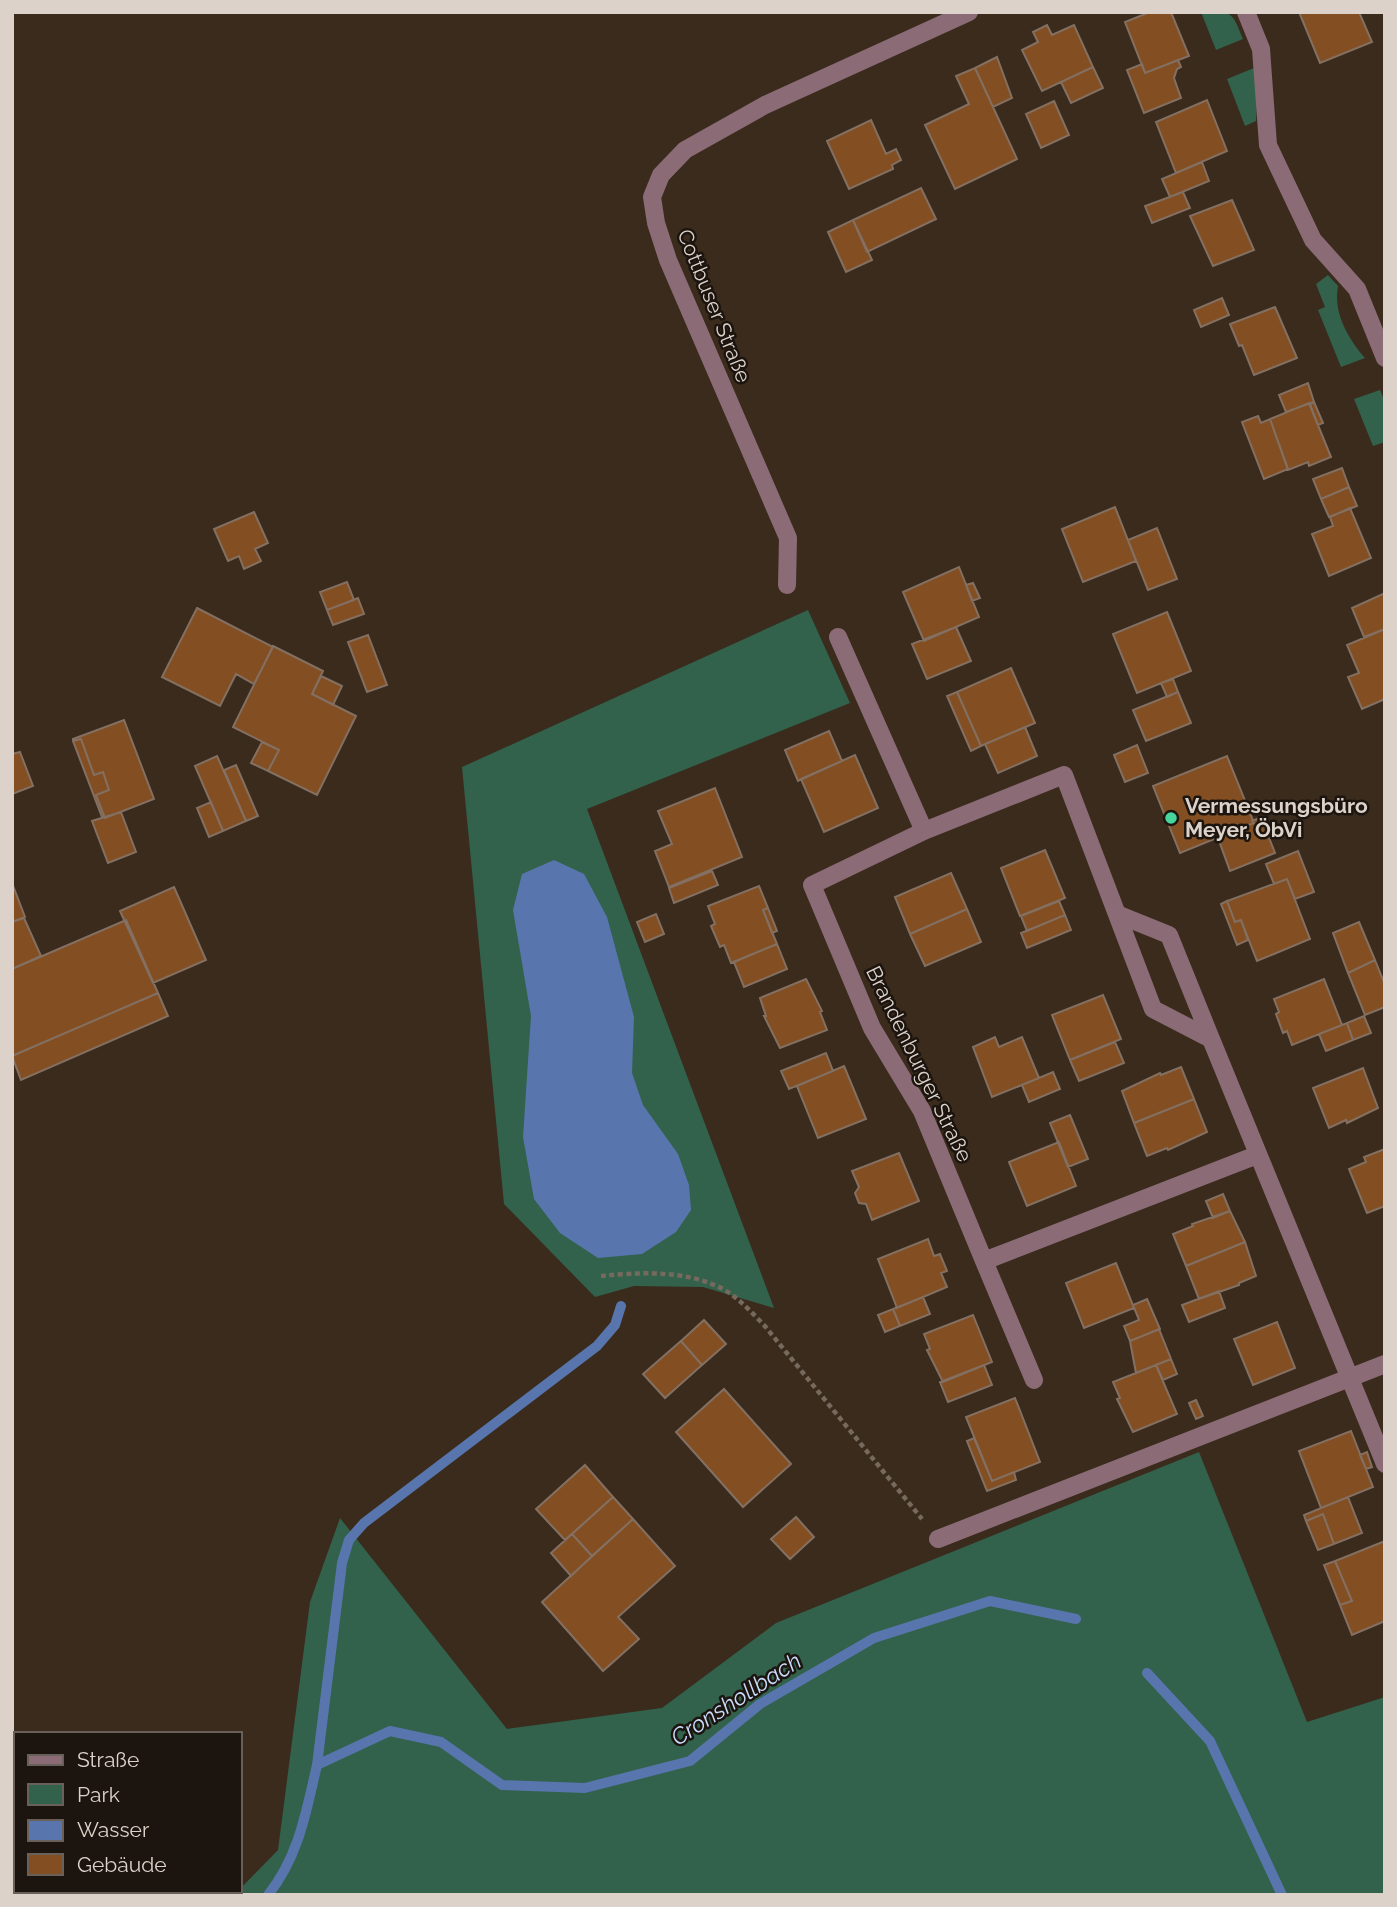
<svg xmlns="http://www.w3.org/2000/svg" width="1397" height="1907" font-family="Raleway,sans-serif">
	<style>
		.green { fill: #32614c }
		.water { fill: #5876ad }
		.lines { fill: none; stroke-linecap: round; stroke-linejoin: round }
		.stream { stroke: #5876ad; stroke-width: 10 }
		.building { fill: #834f22; stroke: #837062; stroke-width: 2 }
		.path { stroke: #76695d; stroke-width: 4.5; stroke-dasharray: 5 3.5; stroke-linecap: butt }
		.minor { stroke: #8b6c76; stroke-width: 18 }
		.poi-dot { fill: #48d49d; stroke: #1c150f; stroke-width: 2.5 }
		.labels { text-anchor: middle; stroke-width: 5; stroke-linejoin: round; paint-order: stroke }
		.street-label { font-size: 21px; fill: #dcd2c9; stroke: #1c150f }
		.poi-label { font-size: 21px; font-weight: bold; fill: #dcd2c9; stroke: #1c150f; text-anchor: start }
		.water-label { font-size: 23px; font-style: italic; fill: #c8dbfb; stroke: #1c150f }
	</style>
	<rect width="100%" height="100%" fill="#3a2b1d"/>
	<path class="green" d="M1201 12C1232 12 1231 9 1243 39L1216 50Z
		M1254 68 1258 79 1256 121 1245 126 1227 79Z
		M1328 275 1338 286C1333 313 1348 338 1365 358L1341 367 1318 310 1325 307 1316 284Z
		M1380 390 1385 402V442L1373 446 1354 399Z
		M808 610 850 703 587 809 774 1308 703 1287 634 1286 595 1297 504 1204 462 767Z
		M1199 1452 1307 1722 1385 1697V1895H234L278 1850 310 1602 340 1518 507 1729 662 1708 776 1623Z"/>
	<path class="water" d="M554 860 584 874 607 917 634 1017 632 1073 643 1105 678 1154 689 1185 691 1210 676 1232 642 1254 598 1258 560 1233 534 1199 523 1137 531 1016 513 910 522 874Z"/>
	<g class="lines">
		<path class="stream" d="M1147 1673 1210 1741 1282 1895
			M317 1765 342 1563 349 1540 364 1523 597 1346 615 1325 621 1306
			M268 1895C299 1856 306 1812 317 1765L390 1731 441 1742 502 1785 585 1788 690 1761 760 1704 874 1638 990 1601 1076 1619"/>
	</g>
	<path class="building" d="M1150 12H1171L1189 56 1145 73 1125 22Z
		M1299 12H1359L1372 42 1320 63Z
		M1047 25 1052 35 1074 25 1093 67 1042 91 1022 50 1038 42 1033 32Z
		M997 57 1012 98 993 107 975 68Z
		M1178 60 1181 67 1177 69 1174 78 1181 98 1144 113 1127 70 1142 64 1145 73Z
		M1093 67 1103 88 1071 103 1061 82Z
		M975 68 1017 159 955 189 925 125 969 104 956 76Z
		M1207 100 1227 151 1176 173 1156 122Z
		M1054 101 1069 135 1041 148 1026 114Z
		M871 120 886 154 896 149 901 160 892 165 893 169 849 189 827 141Z
		M1202 162 1209 181 1170 197 1162 179Z
		M921 188 936 219 867 252 853 220Z
		M1183 192 1190 208 1152 223 1145 206Z
		M1232 200 1254 250 1213 266 1190 216Z
		M853 220 872 260 846 272 828 232Z
		M1222 298 1229 315 1201 327 1194 310Z
		M1275 307 1297 358 1254 375 1242 345 1239 346 1230 324Z
		M1308 383 1314 402 1286 412 1279 395Z
		M1314 402 1323 423 1318 425 1310 404Z
		M1309 403 1331 457 1309 466 1308 462 1288 470 1270 419Z
		M1258 416 1261 423 1270 419 1288 469 1264 479 1242 422Z
		M1342 468 1349 487 1321 499 1313 479Z
		M1349 487 1357 506 1329 517 1321 499Z
		M1115 507 1136 561 1083 582 1062 529Z
		M1350 508 1371 558 1329 576 1312 534 1333 526 1330 517Z
		M254 512 268 543 255 549 261 561 244 569 239 556 228 561 214 529Z
		M1157 528 1177 579 1148 590 1128 540Z
		M959 567 979 617 924 641 903 592Z
		M347 582 354 600 327 610 320 592Z
		M973 583 980 598 972 601 966 585Z
		M1385 593V629L1364 637 1352 608Z
		M358 598 364 614 333 625 327 610Z
		M197 608 273 647 254 684 236 674 220 706 162 677Z
		M1167 612 1191 671 1137 693 1113 634Z
		M956 627 971 661 927 679 912 644Z
		M1385 629V699L1362 709 1348 677 1359 673 1347 645Z
		M368 635 387 685 367 692 348 642Z
		M273 646 323 671 312 694 356 716 317 795 268 771 279 750 233 727Z
		M1011 668 1035 723 981 746 957 692Z
		M321 676 342 686 333 705 312 694Z
		M1173 679 1178 692 1167 697 1161 683Z
		M957 692 981 746 971 751 947 696Z
		M1178 692 1191 723 1146 741 1133 710Z
		M124 720 154 799 105 818 96 795 109 790 103 772 94 775 81 739 73 741V739Z
		M1025 727 1037 756 998 773 985 744Z
		M829 731 842 761 798 781 785 750Z
		M81 739 94 775 103 772 109 790 96 795 104 816 102 817 73 741Z
		M262 742 279 750 268 771 251 763Z
		M1137 745 1148 773 1125 782 1114 755Z
		M20 752 33 786 12 794V754Z
		M855 755 878 808 824 832 801 779Z
		M217 756 246 821 223 831 195 766Z
		M1227 756 1254 823 1180 853 1153 786Z
		M236 765 258 816 246 821 224 770Z
		M715 788 742 857 669 887 655 851 672 844 658 811Z
		M211 802 223 831 209 837 197 808Z
		M121 812 136 852 108 863 92 821Z
		M1261 817 1275 853 1230 871 1218 838 1254 823 1252 821Z
		M1045 850 1065 898 1020 916 1001 868Z
		M1298 851 1314 892 1295 899 1287 879 1274 884 1266 864Z
		M712 871 718 885 674 903 669 888Z
		M951 873 967 909 910 934 895 897Z
		M1287 879 1310 939 1257 961 1241 920 1235 922 1227 901Z
		M12 883 25 917 12 922Z
		M759 886 768 908 763 910 777 944 731 963 724 945 720 947 711 926 715 924 708 906Z
		M174 887 206 960 153 983 120 911Z
		M1059 901 1065 915 1027 931 1021 916Z
		M1227 901 1235 922 1241 920 1248 940 1237 945 1221 904Z
		M768 908 777 931 772 933 763 910Z
		M967 909 981 942 925 966 910 934Z
		M656 914 664 934 645 942 637 922Z
		M1065 915 1071 930 1027 948 1021 933Z
		M24 918 41 956 12 969V922Z
		M126 920 158 993 12 1056V969Z
		M1359 922 1375 960 1348 973 1333 933Z
		M777 944 787 969 744 987 734 962Z
		M1375 960 1385 985V1007L1365 1015 1348 973Z
		M806 979 822 1011 820 1012 827 1030 780 1048 764 1016H766L760 998Z
		M1324 979 1342 1025 1292 1045 1287 1031 1283 1033 1276 1014 1279 1012 1274 999Z
		M158 993 168 1016 21 1080 12 1056Z
		M1103 995 1121 1039 1070 1060 1052 1015Z
		M1364 1016 1371 1033 1353 1040 1347 1023Z
		M1347 1023 1353 1040 1326 1051 1319 1034Z
		M995 1037 999 1047 1022 1037 1039 1078 992 1097 973 1047Z
		M1115 1042 1124 1063 1079 1081 1070 1060Z
		M826 1053 833 1071 789 1089 781 1071Z
		M844 1066 866 1119 818 1138 797 1086Z
		M1181 1067 1194 1099 1134 1123 1122 1091 1160 1073 1161 1075Z
		M1363 1068 1378 1108 1347 1123 1346 1120 1329 1128 1313 1088Z
		M1053 1072 1060 1089 1029 1102 1022 1085Z
		M1194 1099 1207 1132 1168 1150 1167 1148 1147 1156 1134 1123Z
		M1070 1115 1088 1159 1068 1167 1050 1123Z
		M1059 1142 1076 1186 1027 1206 1009 1162Z
		M1385 1149V1206L1367 1213 1349 1169 1366 1162 1364 1157Z
		M899 1153 919 1201 872 1220 866 1204 859 1203 855 1193 859 1187 852 1171Z
		M1223 1194 1230 1211 1213 1218 1206 1201Z
		M1230 1211 1245 1242 1186 1266 1173 1234 1193 1226 1192 1224Z
		M928 1239 934 1256 940 1254 947 1271 941 1273 947 1287 897 1308 878 1259Z
		M1245 1242 1256 1276 1239 1283V1285L1199 1299 1186 1266Z
		M1116 1263 1134 1308 1084 1328 1066 1283Z
		M1219 1291 1225 1308 1189 1322 1182 1305Z
		M923 1297 930 1314 900 1326 893 1309Z
		M1147 1299 1160 1329 1130 1341 1124 1326 1139 1320 1133 1305Z
		M893 1309 900 1326 885 1332 878 1315Z
		M973 1315 992 1362 943 1382 927 1350 930 1349 924 1334Z
		M704 1320 726 1344 702 1365 681 1341Z
		M1277 1322 1295 1368 1253 1385 1234 1339Z
		M1159 1329 1171 1359 1136 1373 1130 1341Z
		M681 1341 702 1365 665 1398 643 1374Z
		M1171 1359 1177 1374 1163 1380 1156 1365Z
		M984 1365 992 1385 948 1402 940 1382Z
		M1156 1365 1177 1414 1133 1432 1117 1399 1120 1398 1113 1382Z
		M724 1389 791 1464 743 1507 676 1432Z
		M1015 1398 1040 1462 992 1481 966 1417Z
		M1196 1400 1203 1416 1196 1419 1189 1403Z
		M1351 1431 1373 1487 1321 1508 1299 1451Z
		M974 1438 992 1481 1014 1472 1016 1480 987 1491 967 1441Z
		M1367 1452 1372 1467 1366 1469 1360 1455Z
		M585 1465 613 1497 565 1540 536 1509Z
		M613 1497 633 1519 592 1556 572 1534Z
		M1348 1497 1362 1533 1334 1544 1323 1514 1306 1521 1304 1515Z
		M1323 1514 1334 1544 1318 1550 1306 1521Z
		M796 1517 814 1537 790 1559 771 1539Z
		M633 1519 675 1566 618 1617 639 1639 603 1671 542 1602Z
		M572 1534 592 1556 571 1576 551 1553Z
		M1385 1541V1621L1352 1635 1340 1605 1352 1601 1335 1561Z
		M1335 1561 1352 1601 1340 1605 1324 1565Z"/>
	<g class="lines">
		<path class="path" d="M601 1276C640 1272 687 1270 723 1289 739 1298 751 1312 764 1325L922 1519"/>
		<path class="minor" d="M1246 12 1261 49 1268 145 1313 240 1357 289 1385 358
			M787 585 788 538 668 260 656 223 652 197 661 175 685 150 765 105 969 12
			M838 637 924 831
			M1117 914 1169 935 1211 1039
			M1257 1155 984 1261 922 1111 872 1028 812 885 924 831 1064 775 1153 1009 1211 1039 1385 1464
			M984 1261 1034 1380
			M938 1539 1385 1364"/>
	</g>
	<circle class="poi-dot" cx="1171" cy="818" r="7"/>
	<g class="labels">
		<g class="street-label">
			<text transform="translate(714 306) rotate(68)" y="7">Cottbuser Straße</text>
			<text transform="translate(919 1064) rotate(64)" y="7">Brandenburger Straße</text>
		</g>
		<g class="poi-label">
			<text x="1185" y="813">Vermessungsbüro<tspan x="1185" dy="24">Meyer, ÖbVi</tspan></text>
		</g>
		<g class="water-label">
			<text transform="translate(736 1699) rotate(-33)" y="8">Cronshollbach</text>
		</g>
	</g>
	<rect width="1397" height="1907" fill="none" stroke="#dcd2c9" stroke-width="28"/>
	<rect x="14" y="1732" width="228" height="161" fill="#1c150f" stroke="#696159" stroke-width="2"/>
	<rect x="28" y="1755" width="35" height="10" fill="#8b6c76" stroke="#696159" stroke-width="2"/>
	<text x="77" y="1767" font-size="21" fill="#dcd2c9">Straße</text>
	<rect x="28" y="1784" width="35" height="21" fill="#32614c" stroke="#696159" stroke-width="2"/>
	<text x="77" y="1802" font-size="21" fill="#dcd2c9">Park</text>
	<rect x="28" y="1820" width="35" height="21" fill="#5876ad" stroke="#696159" stroke-width="2"/>
	<text x="77" y="1837" font-size="21" fill="#dcd2c9">Wasser</text>
	<rect x="28" y="1854" width="35" height="21" fill="#834f22" stroke="#696159" stroke-width="2"/>
	<text x="77" y="1872" font-size="21" fill="#dcd2c9">Gebäude</text>
</svg>
